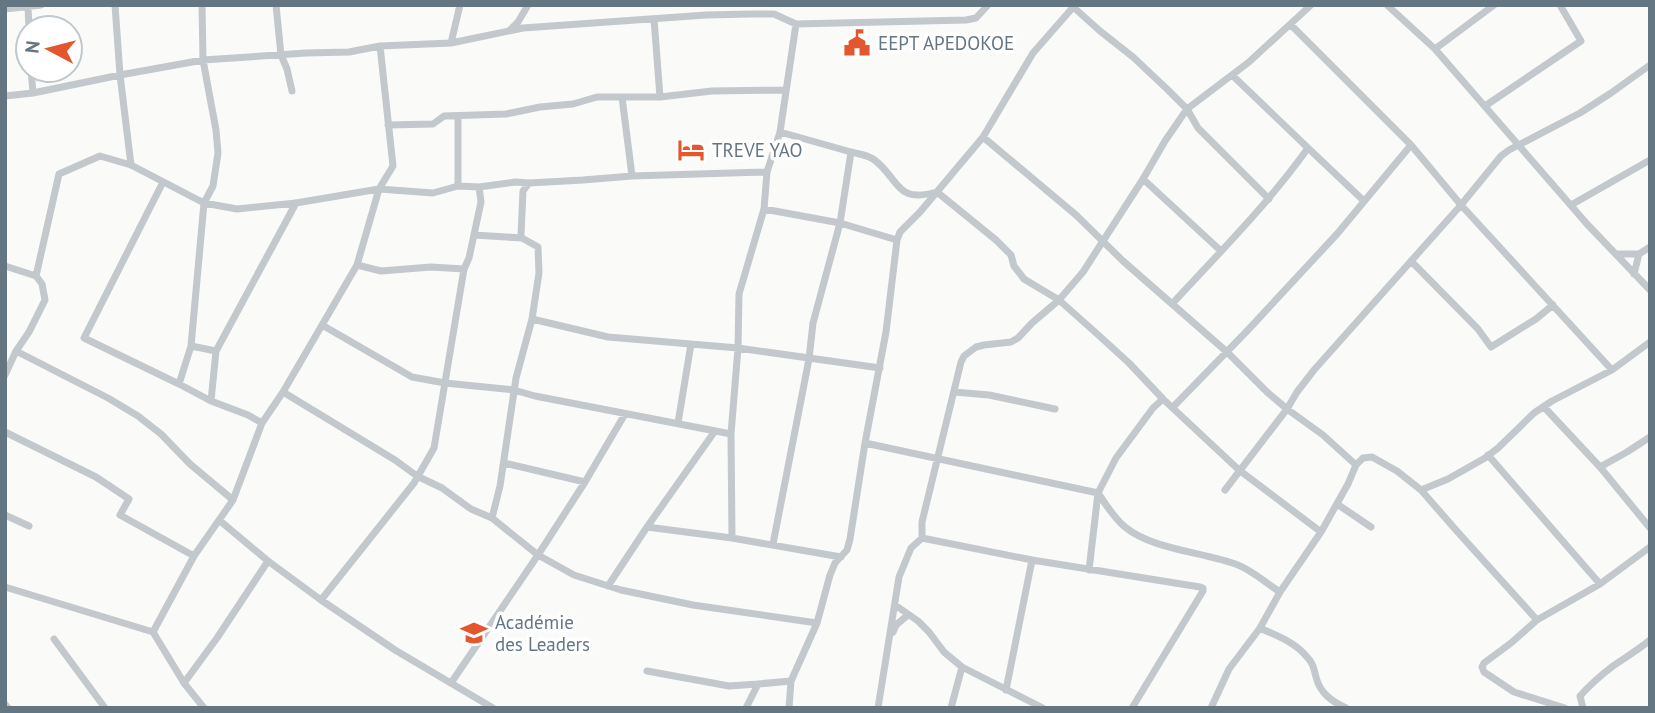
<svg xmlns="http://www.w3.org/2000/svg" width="1655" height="713" font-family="'PT Sans',sans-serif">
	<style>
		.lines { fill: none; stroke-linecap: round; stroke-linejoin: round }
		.minor { stroke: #c3c8cc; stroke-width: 7 }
		.labels { text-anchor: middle; stroke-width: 7; stroke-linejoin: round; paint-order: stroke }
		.poi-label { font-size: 19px; fill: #657683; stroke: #fff; text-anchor: start }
	</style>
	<rect width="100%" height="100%" fill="#fafaf8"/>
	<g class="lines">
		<path class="minor" d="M115 5 120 75 131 165
			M202 5 203 60 216 130 218 153 213 186 204 203 191 346 179 384 211 401
			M276 5 281 55 287 69 292 91
			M1071 5 1100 31 1133 57 1167 89 1187 109 1198 128 1269 199
			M1387 5 1435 49 1587 224 1650 290
			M28 7 29 28
			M5 9 41 5
			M654 19 660 97
			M1291 25 1411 145 1461 205 1612 370
			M510 30 518 22 528 5
			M451 43 460 5
			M1435 49 1494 5
			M31 70 33 93
			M5 96 33 93 120 75 203 60 306 53 349 52 380 46 451 43 523 28 706 15 751 14H774L796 24 966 20 976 18 988 5
			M622 97 632 176
			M1485 106 1581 41 1560 5
			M458 116V186
			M388 125 433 124 444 116 506 114 540 107 573 104 597 97H660L712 91 785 90
			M983 137 1076 215 1123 261 1227 352 1267 392 1287 409 1323 435 1356 465 1348 484 1321 532 1280 592 1260 628 1229 669 1211 708
			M1308 148 1364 201
			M851 152C859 154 870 155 877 162 901 183 897 203 937 192L996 240 1011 255 1014 266 1024 279 1059 300 1095 332 1129 363 1163 399 1239 470 1321 532
			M1143 179 1221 251
			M163 182 84 338 179 384
			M1571 205 1650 160
			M764 209 840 223 897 240
			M474 235 522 238
			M1616 254H1639
			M1411 261 1478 329 1491 347 1536 319 1553 305
			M357 265 381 271 431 267 464 269
			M5 266 36 276
			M1634 274 1639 254 1650 247
			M1172 304C1219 253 1268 204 1308 148L1232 75
			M532 319 608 337 738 348 880 368
			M322 325 412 377 445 383 514 390 535 396 731 434
			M191 346 216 351
			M16 351 108 398 138 416 161 434 190 464 233 500
			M5 375 16 351 29 332 45 300 42 284 36 276 59 174 100 156 131 165 204 203 237 209 296 203 379 189 433 193 458 186 479 187 516 182 529 183 583 180 632 176 767 172
			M283 392 395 460 417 476 442 488 471 509 492 518 538 555 451 683
			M954 392 989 395 1055 409
			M1173 407 1247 331 1337 234 1411 145
			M1544 407 1600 467 1650 528
			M625 414 585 482 538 555 574 575 621 590 693 605 817 623
			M262 423 248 415 211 401 216 351 296 203
			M678 423 691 344
			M5 432 96 477 129 499 120 515 194 556
			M865 443 1098 493C1106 505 1114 518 1125 527 1153 550 1204 552 1238 565 1253 571 1266 583 1280 592
			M1488 455 1600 584
			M504 463 585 482
			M1356 465 1363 458 1372 457 1397 471 1421 490 1455 529 1537 620
			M1600 467 1627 452 1650 437
			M1225 490 1287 409 1297 392 1314 370 1461 205 1501 156 1509 150 1580 113 1611 93 1650 65
			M1421 490 1448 479 1485 458 1498 448 1534 413 1552 401 1612 370 1650 342
			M1337 504 1371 527
			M5 515 29 526
			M492 518 500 486 516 378 532 319 539 273 538 247 522 238 521 235 523 191 529 183
			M219 520 268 561
			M647 527 732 538 841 557
			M732 538 731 434 738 348 739 294 764 209 767 172 780 132 796 24
			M922 538 1032 560 1200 587 1203 588V591L1132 708
			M773 544 809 359 813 323 840 223 851 152 780 132
			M1089 570 1098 493 1116 458 1153 408 1163 399
			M608 586 647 527 715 431
			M5 587 153 632 184 683 204 708
			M321 600 414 483 434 448 464 269 469 258 481 202 479 187
			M895 605 918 621 929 632 944 652 962 667 1043 708
			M1260 628C1277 636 1295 642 1307 657 1313 663 1314 669 1316 677 1320 693 1331 701 1346 708
			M153 632 194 556 233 500 262 423 283 392 357 265 379 189 393 166 380 46
			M893 632 896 625 908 615
			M54 639 105 708
			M647 671 729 686 758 684
			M184 683 217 638 268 561 321 600 395 650 493 708
			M1006 690 1032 560
			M5 704 8 708
			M746 708 758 684 791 681
			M789 708 791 681 817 623 830 575 835 563 847 550 850 539 865 443 886 332 897 240 900 232 920 212 983 137 1033 53 1075 5
			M878 708 899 577 911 548 922 538V522L961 362 964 356 976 347 984 345 1011 342 1018 338 1032 323 1059 300 1083 272 1143 179 1165 141 1187 109 1249 62 1311 5
			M951 708 962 667
			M1565 708 1514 692 1484 672 1482 667 1484 663 1511 643 1537 620 1600 584 1650 547
			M1583 708 1580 696C1590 685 1601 675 1613 666 1626 657 1638 650 1650 640"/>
	</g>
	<defs>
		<g id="civic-bare" transform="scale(2.1)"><path d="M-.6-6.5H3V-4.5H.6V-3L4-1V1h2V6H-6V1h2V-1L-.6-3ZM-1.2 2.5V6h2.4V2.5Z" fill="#e4572e" stroke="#fff" stroke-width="2.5" paint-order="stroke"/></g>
		<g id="hotel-bare" transform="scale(2.1)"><path d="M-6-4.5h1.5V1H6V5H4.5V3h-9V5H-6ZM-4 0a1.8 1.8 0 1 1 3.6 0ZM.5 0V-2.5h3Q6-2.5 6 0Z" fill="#e4572e" stroke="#fff" stroke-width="2.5" paint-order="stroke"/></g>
		<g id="school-bare" transform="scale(2.1)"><path d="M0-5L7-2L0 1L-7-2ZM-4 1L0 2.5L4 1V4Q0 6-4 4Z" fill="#e4572e" stroke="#fff" stroke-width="2.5" paint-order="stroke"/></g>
	</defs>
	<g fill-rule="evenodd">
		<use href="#civic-bare" x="857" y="43"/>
		<use href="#hotel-bare" x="691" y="150"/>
		<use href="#school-bare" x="474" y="633"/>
	</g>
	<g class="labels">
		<g class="poi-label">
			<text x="878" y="50">EEPT APEDOKOE</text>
			<text x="712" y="157">TREVE YAO</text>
			<text x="495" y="629">Académie<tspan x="495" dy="22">des Leaders</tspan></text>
		</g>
	</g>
	<rect width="1655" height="713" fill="none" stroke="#657683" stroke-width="14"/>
	<g transform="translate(49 49) rotate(277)"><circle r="33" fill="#ffffff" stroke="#c1c8cd" stroke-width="2"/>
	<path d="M0-5L12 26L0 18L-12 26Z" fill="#e4572e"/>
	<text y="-10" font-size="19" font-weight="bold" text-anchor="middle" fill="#657683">N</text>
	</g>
</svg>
